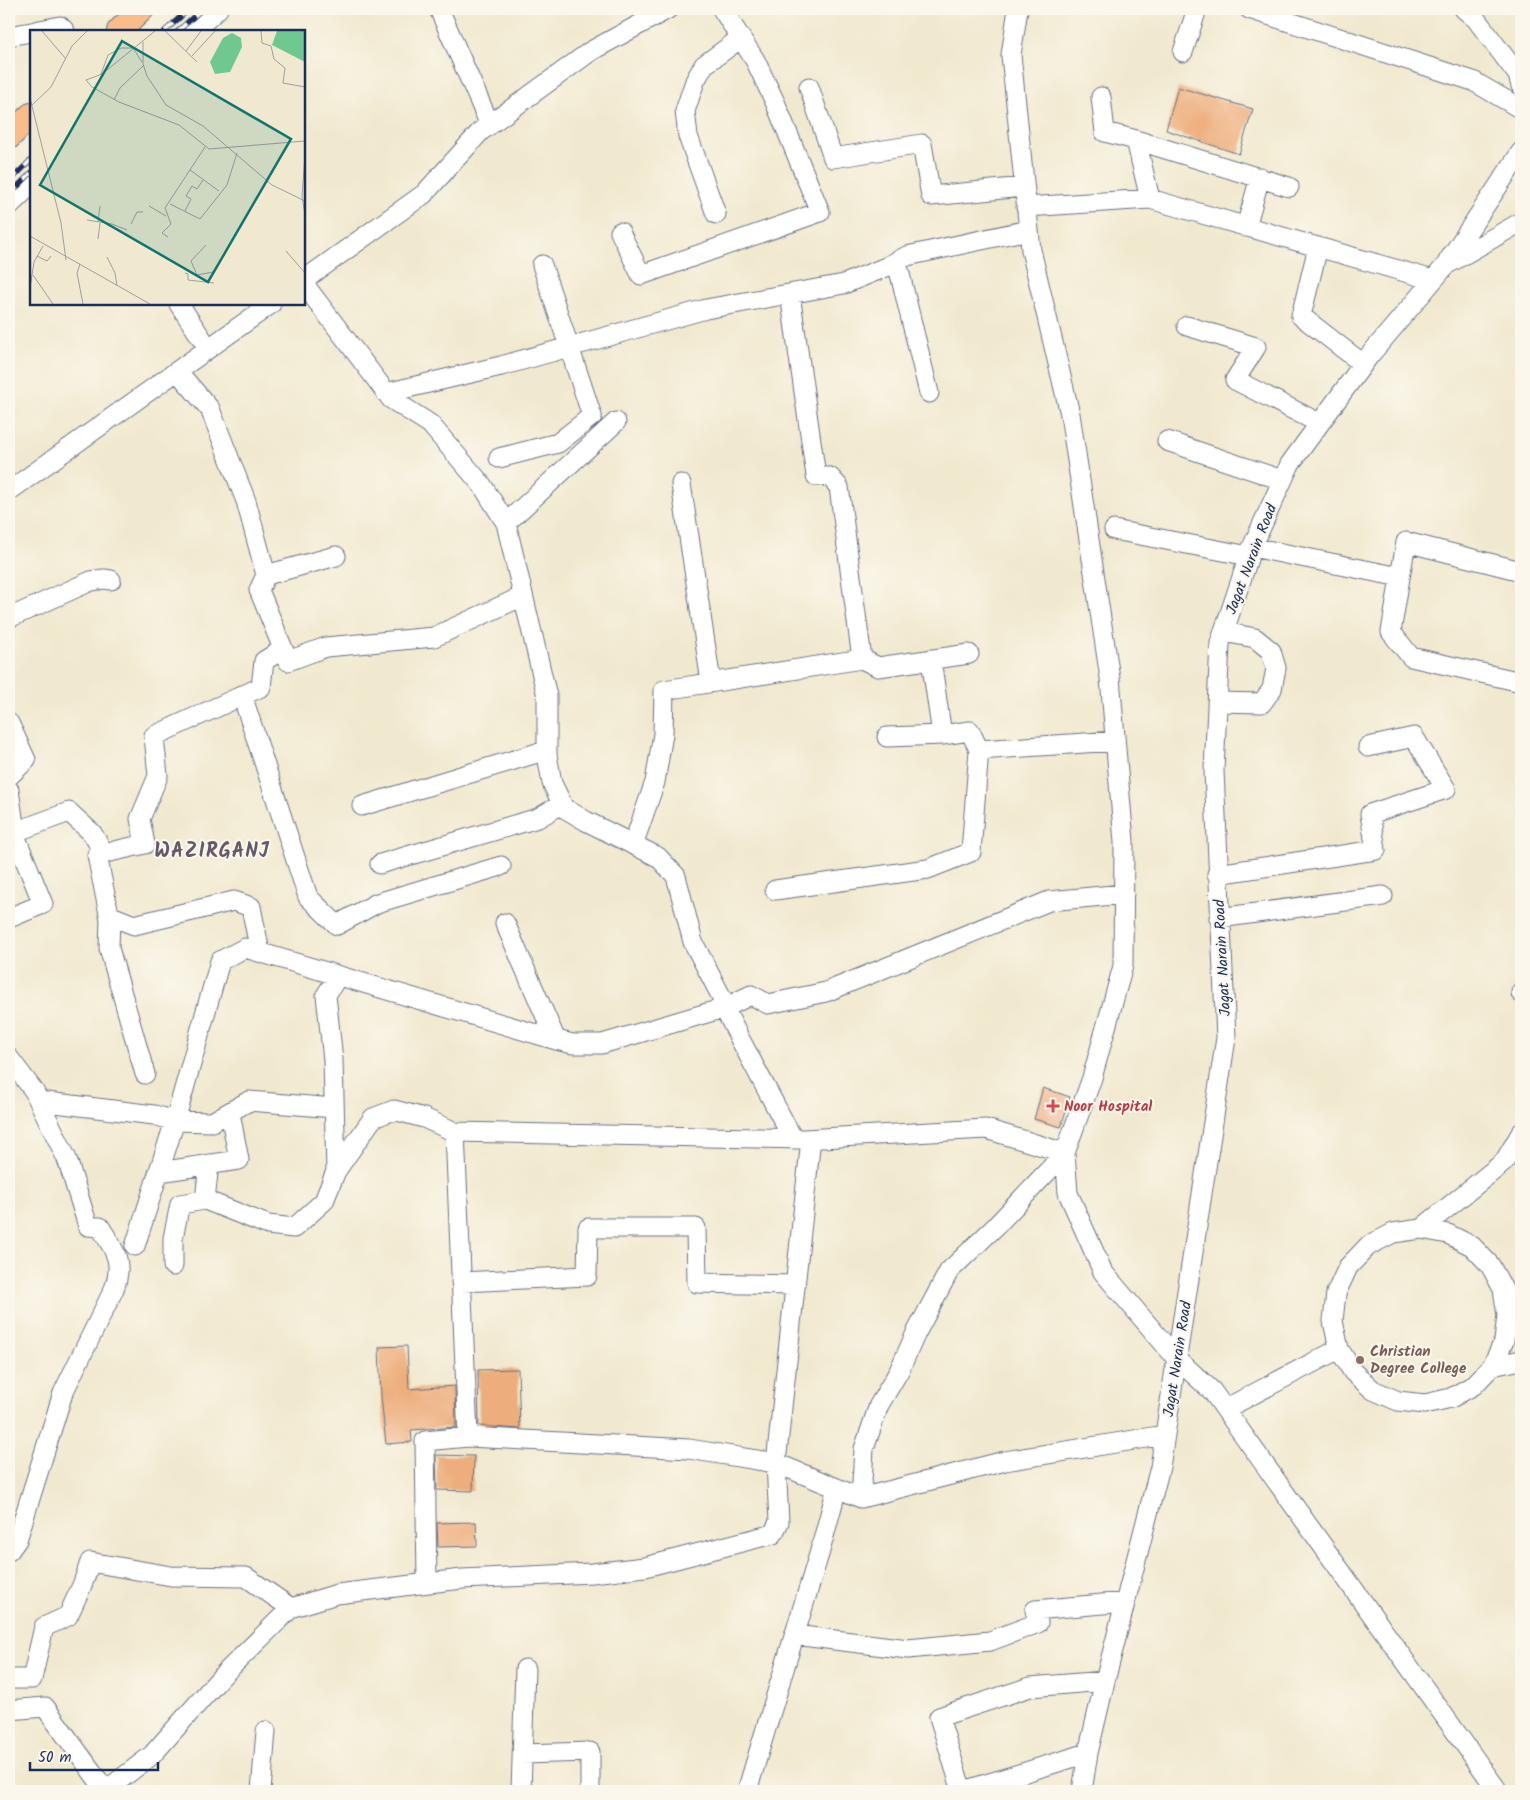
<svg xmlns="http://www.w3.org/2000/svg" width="1530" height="1800" font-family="Kalam,sans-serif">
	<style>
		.building { fill: #eead7c }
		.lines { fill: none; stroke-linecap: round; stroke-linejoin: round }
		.minor-casing { stroke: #667086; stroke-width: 21 }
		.major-casing { stroke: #667086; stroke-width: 26 }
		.minor { stroke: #fff; stroke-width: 19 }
		.major { stroke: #f8bd88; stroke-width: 24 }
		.rail-casing { stroke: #1b2f5e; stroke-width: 5.5 }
		.rail { stroke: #fbf7ec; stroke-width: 4; stroke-dasharray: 11; stroke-linecap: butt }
		.health-dot { fill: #e0444e; stroke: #fbf7ec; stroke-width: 2 }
		.education-dot { fill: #8d6e63; stroke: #fbf7ec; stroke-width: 2 }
		.labels { text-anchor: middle; stroke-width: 4; stroke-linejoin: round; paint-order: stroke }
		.street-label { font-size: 15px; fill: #1b2f5e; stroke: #fbf7ec }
		.health-label { font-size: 15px; font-weight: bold; fill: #be3a42; stroke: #fbf7ec; text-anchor: start }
		.education-label { font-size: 15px; font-weight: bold; fill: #785e54; stroke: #fbf7ec; text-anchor: start }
		.district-label { font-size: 20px; font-weight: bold; letter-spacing: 1px; fill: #655b68; stroke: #fbf7ec }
		.inset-road { fill: none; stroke: #9b9fa2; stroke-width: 1 }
		.view { fill: #0f766e; fill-opacity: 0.15; stroke: #0f766e; stroke-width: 2.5 }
		.inset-edge { fill: none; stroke: #1b2f5e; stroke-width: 2.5 }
	</style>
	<rect width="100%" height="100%" fill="#fbf7ec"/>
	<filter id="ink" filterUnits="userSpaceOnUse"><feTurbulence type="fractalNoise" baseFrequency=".02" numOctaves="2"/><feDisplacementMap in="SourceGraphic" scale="10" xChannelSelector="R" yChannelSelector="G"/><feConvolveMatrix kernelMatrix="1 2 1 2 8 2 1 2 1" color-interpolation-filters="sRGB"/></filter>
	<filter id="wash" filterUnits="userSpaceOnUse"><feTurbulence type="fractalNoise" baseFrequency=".0096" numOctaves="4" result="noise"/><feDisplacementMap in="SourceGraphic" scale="20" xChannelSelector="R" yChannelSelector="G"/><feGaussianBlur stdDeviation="1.12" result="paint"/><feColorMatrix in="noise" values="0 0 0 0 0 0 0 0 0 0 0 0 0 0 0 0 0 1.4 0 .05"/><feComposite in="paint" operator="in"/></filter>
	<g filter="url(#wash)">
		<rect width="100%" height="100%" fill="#f1e9cf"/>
		<g id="blocks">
			<path class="building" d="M1178 87 1253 109 1239 154 1166 130Z
				M1043 1088 1070 1097 1061 1127 1034 1119Z
				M407 1346 409 1389 455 1386 456 1427 411 1430 412 1442 386 1444 381 1397 379 1347Z
				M518 1369 520 1429 479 1426 478 1370Z
				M436 1455 474 1456 473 1491 437 1490Z
				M476 1522 477 1546 438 1547 437 1523Z"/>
		</g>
	</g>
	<g filter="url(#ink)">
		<use href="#blocks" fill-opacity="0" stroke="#667086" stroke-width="1"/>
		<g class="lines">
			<g class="minor-casing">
				<path id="minor" d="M439 9 490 125
					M1018 9 1011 55 1031 250 1070 414 1110 678 1124 842 1123 966 1092 1078 1065 1153 1068 1193 1103 1272 1177 1359 1212 1391 1498 1791
					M1249 9 1473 81 1521 109
					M1464 9 1476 19 1518 75 1521 86
					M35 31 60 26 65 31
					M194 31 218 9
					M9 36 31 32
					M1183 52 1197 9
					M809 87 833 158 922 144 931 196 1024 187
					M1101 97 1105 132 1136 140 1150 199
					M1136 140 1289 187
					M9 206 31 185
					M1026 207 1150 199 1433 280
					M716 214 688 136 685 111 695 81 704 65 741 38
					M1246 227 1260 177
					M620 232 641 275 820 212 775 102 755 60 722 9
					M1318 247 1301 316 1363 364
					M1448 261 1521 152
					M897 262 929 393
					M304 280 424 194 481 131 591 51 668 9
					M304 284 391 399 430 424 482 485 506 523 547 696V755L552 783 564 808 586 821 658 857 676 876 693 942 721 996 724 1008 741 1041 793 1139
					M790 294 816 476 830 477 839 487 862 659
					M179 304 208 348
					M1187 326 1256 347 1235 380 1319 423
					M177 371 210 409 246 501 266 575 259 590 288 661 326 647 434 637 523 596
					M386 393 501 366 706 309 844 284 886 267 907 256 1028 230
					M1167 441 1282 480
					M499 458 558 443 592 416 542 265
					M681 484 711 682
					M9 491 271 304
					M506 523 616 422
					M1114 530 1249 556
					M1252 547 1400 577
					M1521 571 1406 542 1391 632 1411 657 1521 682
					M266 575 336 556
					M9 618 91 581 104 579 111 580
					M931 659 942 735
					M242 695 308 897 337 925 377 903 501 866
					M1217 702 1262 703 1272 689 1276 668 1271 651 1255 638 1224 632
					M9 723 26 760 9 776
					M887 737 942 735 970 731 979 750 1115 741
					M9 790 16 838 43 904 9 918
					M362 806 547 750
					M15 832 69 812 92 833 104 853
					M633 845 655 782 663 734 664 690 862 659 878 667 969 654
					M380 864 538 818 562 804
					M1217 874 1376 850 1370 814 1446 789 1414 737 1368 747
					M775 890 928 869 971 852 979 750
					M109 915 134 925 234 901 251 907 260 952
					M1219 918 1383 896
					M505 923 556 1040 573 1044H602L724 1008 751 995 768 1004 826 992 1049 901 1124 894
					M1521 992V993
					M9 1058 34 1091 67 1159 88 1226 100 1227C115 1250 124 1262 114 1289L63 1393 17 1540 9 1551
					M145 1074 109 948 110 919 97 855 145 844 140 819 158 776 154 736 261 687 264 661 283 649
					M39 1101 154 1115 175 1121 212 1122 249 1101 334 1108
					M455 1132 468 1437
					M336 1171 333 1060 326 995 338 976
					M159 1172 239 1160 230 1113
					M205 1200 209 1164
					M1421 1229 1448 1234 1472 1246 1490 1265 1503 1289 1507 1315 1504 1341 1492 1366 1474 1385 1451 1398 1425 1404 1398 1401 1373 1390 1353 1372 1339 1349 1333 1321 1336 1293 1348 1267 1368 1246 1393 1233 1421 1229 1504 1162 1521 1133
					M135 1246 175 1121 220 961 245 948 556 1040
					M173 1266V1238L180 1204 205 1200 268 1225 294 1228 324 1201 336 1171 373 1118 394 1110 424 1118 455 1132 804 1139 986 1129 1065 1153 995 1227 949 1271 916 1333 899 1371 879 1405 864 1449 861 1498
					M461 1282 587 1276 588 1228H696L697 1283 795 1285
					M1492 1366 1521 1360
					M1225 1409 1339 1349
					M427 1583 425 1441 468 1437 689 1449 776 1463 861 1498 1005 1461 1165 1435
					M794 1635 908 1649 990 1641 1038 1623 1035 1610 1125 1602
					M9 1679H32L44 1627 68 1616 83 1583 90 1562 171 1576 246 1577 291 1608
					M9 1710 45 1707 106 1791
					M522 1754 590 1752V1791
					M105 1791 152 1755 222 1676 291 1608 337 1594 462 1579 592 1573 645 1567 773 1534 779 1522 776 1463 811 1139
					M261 1791 266 1731
					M521 1791 525 1669
					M747 1791 820 1551 837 1488
					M962 1791 939 1717 1030 1687 1105 1681
					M963 1791 1088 1753
					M1082 1791 1088 1753 1105 1681 1160 1467 1226 1038 1214 771 1220 643 1252 547 1290 464 1369 356 1446 265 1521 222"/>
			</g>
			<g class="major-casing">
				<path id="major" d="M119 31 142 9
					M9 137 31 115"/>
			</g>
			<use href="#minor" class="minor"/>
			<use href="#major" class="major"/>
			<g class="rail-casing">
				<path id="rail" d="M165 31 189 9
					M178 31 202 9
					M9 182 31 160
					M9 195 31 173"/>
			</g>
			<use href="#rail" class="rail"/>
		</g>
	</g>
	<path class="health-dot" d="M1050.5 1098.5h5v5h5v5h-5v5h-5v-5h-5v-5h5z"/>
	<circle class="education-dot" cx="1360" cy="1360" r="5"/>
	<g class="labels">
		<g class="street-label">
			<text transform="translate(1251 559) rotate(-69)" y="5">Jagat Narain Road</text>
			<text transform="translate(1222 958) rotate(-93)" y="5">Jagat Narain Road</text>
			<text transform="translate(1177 1359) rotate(-81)" y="5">Jagat Narain Road</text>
		</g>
		<g class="health-label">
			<text x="1064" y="1111">Noor Hospital</text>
		</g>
		<g class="education-label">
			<text x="1370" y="1356">Christian<tspan x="1370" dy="17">Degree College</tspan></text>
		</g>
		<g class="district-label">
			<text x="212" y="857">WAZIRGANJ</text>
		</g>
	</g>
	<g transform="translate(30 30)">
		<rect width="275" height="275" fill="#f1e9cf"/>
		<path d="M247 1H275V32L242 15ZM202 3 211 8 212 17 200 42 185 44 180 32 193 8Z" fill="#6ec88f"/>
		<path class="inset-road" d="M12 1 36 29M125 1 72 44 56 50 62 57 89 72 149 95 179 119 275 111M135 1 167 32M231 1 232 13 241 16 244 29 255 38 253 53 275 57M113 12V34L117 46 136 75 173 96 242 155 275 171M156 21 171 1M162 26 185 1M71 44 78 25 91 18H103L112 32M0 68 31 193 36 230M84 70 90 58 113 36M2 75 21 57 42 16 57 1M275 125 272 167 275 184M160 140 189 161M140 174 170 189 197 155 207 123M119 176 136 186M155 181 161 169 156 166 162 156 167 159 173 150M57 190 82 194 97 200M68 192 70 176M101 194 107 182H113M0 206 120 274M138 207 132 203 141 194 135 178 175 117M68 209 70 193M176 215 161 231 167 245 183 242M256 221 275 243M7 226 17 231 21 226M77 227 85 243 87 256M50 234 47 243 53 274M155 243 158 244V250L184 253M3 245 23 274M0 258 4 232 13 216"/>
		<path class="view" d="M92 11 261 109 178 252 10 155Z"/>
		<rect width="275" height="275" class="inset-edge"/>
	</g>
	<rect width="1530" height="1800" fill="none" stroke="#fbf7ec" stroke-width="30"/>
	<path d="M30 1762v8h128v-8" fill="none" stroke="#1b2f5e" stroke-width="2.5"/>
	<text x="38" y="1762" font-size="15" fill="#1b2f5e" stroke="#fbf7ec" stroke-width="4" paint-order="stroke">50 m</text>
</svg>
